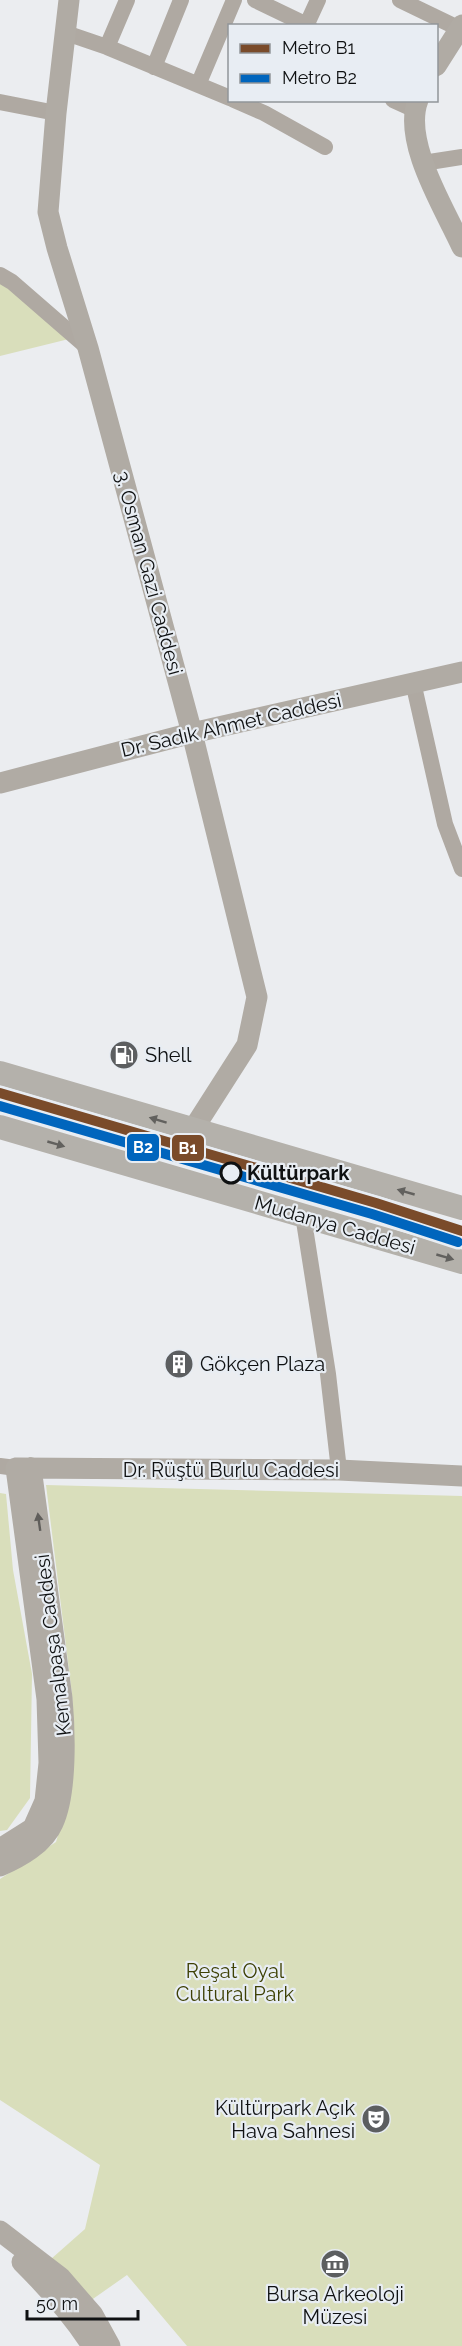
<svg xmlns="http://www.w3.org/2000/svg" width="462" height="2346" font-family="Raleway,sans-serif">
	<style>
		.green { fill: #d9debb }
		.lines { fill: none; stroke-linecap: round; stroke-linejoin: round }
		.minor { stroke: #afa9a2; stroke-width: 16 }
		.major { stroke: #b0aba4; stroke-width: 21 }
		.highway { stroke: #b4b1ab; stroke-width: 24 }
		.metro-1-casing { stroke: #e8edf3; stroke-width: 15 }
		.metro-2-casing { stroke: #e8edf3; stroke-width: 15 }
		.metro-1 { stroke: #7a4b2a; stroke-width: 10 }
		.metro-2 { stroke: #0065bd; stroke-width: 10 }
		.oneway { fill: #62615e }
		.oneway2 { fill: #605e5b }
		.stop-dot { fill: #e8edf3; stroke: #0f1112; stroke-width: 3 }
		.labels { text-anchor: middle; stroke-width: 4.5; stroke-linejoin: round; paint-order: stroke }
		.street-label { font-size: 20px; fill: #0f1112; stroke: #e8edf3 }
		.poi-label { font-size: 20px; fill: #0f1112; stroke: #e8edf3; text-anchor: start }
		.stop-label { font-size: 20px; font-weight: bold; fill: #0f1112; stroke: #e8edf3; text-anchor: start }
		.park-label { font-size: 20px; fill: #3e4105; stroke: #e8edf3 }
		.line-badge { stroke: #e8edf3; stroke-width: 2 }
		.badge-label { font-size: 16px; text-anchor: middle; font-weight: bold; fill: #fff }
	</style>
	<rect width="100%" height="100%" fill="#ebedf0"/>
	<path class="green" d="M0 281 73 338 0 356Z
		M46 1485 462 1496V2346H187L127 2275 90 2301 51 2259 85 2229 100 2165 0 2100V1879L56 1842 70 1794 74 1741 72 1694Z
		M0 1493 6 1494 13 1570 32 1674 30 1798 7 1830 0 1831Z"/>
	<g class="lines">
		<path class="minor" d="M255 0 309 26
			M400 0 460 29
			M306 26 318 0
			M66 33 107 47 230 98
			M107 47 127 0
			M154 67 181 0
			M198 85 234 0
			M234 100 264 113 325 147
			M393 100 415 110
			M0 102 56 113
			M423 163 462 157
			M0 275 12 282 88 348
			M413 682 445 824 462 869
			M303 1215 328 1374 339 1470
			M0 1466 16 1468"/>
		<path class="major" d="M69 0 56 113 48 212 57 248 88 348 192 733 257 997 247 1045 192 1131
			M436 66 462 25
			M418 100C402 142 445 209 462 247
			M0 783 192 733 462 672
			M0 1849 33 1828 45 1801 49 1763 47 1699 16 1468 339 1470 462 1476
			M0 1866C20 1857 44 1844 53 1823 67 1793 65 1731 62 1698L31 1468
			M0 2231 60 2277 93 2315 110 2346
			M22 2262C48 2288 72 2314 92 2346"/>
		<path class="highway" d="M0 1073 462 1208
			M0 1127 462 1262"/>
		<g class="metro-1-casing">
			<path id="metro-1" d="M0 1093 376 1203 462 1231"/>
		</g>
		<g class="metro-2-casing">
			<path id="metro-2" d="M0 1106 372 1214 458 1242"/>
		</g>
		<use href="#metro-1" class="metro-1"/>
		<use href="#metro-2" class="metro-2"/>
	</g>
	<defs><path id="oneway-solid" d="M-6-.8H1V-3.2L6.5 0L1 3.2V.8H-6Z" transform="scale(1.5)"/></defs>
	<g class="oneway">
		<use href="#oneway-solid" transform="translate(158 1120) rotate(-163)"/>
		<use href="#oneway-solid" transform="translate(56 1144) rotate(16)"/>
		<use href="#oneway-solid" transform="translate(406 1192) rotate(-164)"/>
		<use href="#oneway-solid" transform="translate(445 1257) rotate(16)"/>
	</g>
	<use class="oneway2" href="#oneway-solid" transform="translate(39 1522) rotate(-98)"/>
	<defs>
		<g id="fuel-disc" transform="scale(1.5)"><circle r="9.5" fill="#5c5e60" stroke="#e8edf3"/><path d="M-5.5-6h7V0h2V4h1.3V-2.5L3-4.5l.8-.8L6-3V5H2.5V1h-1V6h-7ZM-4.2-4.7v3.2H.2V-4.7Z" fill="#fff"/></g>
		<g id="building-disc" transform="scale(1.5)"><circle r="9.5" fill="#5c5e60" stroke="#e8edf3"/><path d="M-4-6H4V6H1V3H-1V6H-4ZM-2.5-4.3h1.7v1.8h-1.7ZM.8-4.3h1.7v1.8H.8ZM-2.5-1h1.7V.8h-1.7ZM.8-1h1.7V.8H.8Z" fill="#fff"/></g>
		<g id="theatre-disc" transform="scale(1.5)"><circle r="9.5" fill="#5c5e60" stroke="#e8edf3"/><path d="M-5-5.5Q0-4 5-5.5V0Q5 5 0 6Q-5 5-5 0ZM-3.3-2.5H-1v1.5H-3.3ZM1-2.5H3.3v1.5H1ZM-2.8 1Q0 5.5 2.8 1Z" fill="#fff"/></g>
		<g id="museum-disc" transform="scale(1.5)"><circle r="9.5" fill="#5c5e60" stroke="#e8edf3"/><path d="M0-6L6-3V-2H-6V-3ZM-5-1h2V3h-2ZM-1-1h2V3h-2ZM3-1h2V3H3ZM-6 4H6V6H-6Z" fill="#fff"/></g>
	</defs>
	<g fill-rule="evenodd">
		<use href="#fuel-disc" x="124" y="1055"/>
		<use href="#building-disc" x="179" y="1364"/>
		<use href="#theatre-disc" x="376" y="2119"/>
		<use href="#museum-disc" x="335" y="2264"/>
	</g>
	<circle class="stop-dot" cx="231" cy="1173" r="10"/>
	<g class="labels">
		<g class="street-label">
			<text transform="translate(149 573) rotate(75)" y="7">3. Osman Gazi Caddesi</text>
			<text transform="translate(231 725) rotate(-13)" y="7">Dr. Sadık Ahmet Caddesi</text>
			<text transform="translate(335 1225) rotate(16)" y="7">Mudanya Caddesi</text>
			<text x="231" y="1477">Dr. Rüştü Burlu Caddesi</text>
			<text transform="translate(53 1645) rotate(-97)" y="7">Kemalpaşa Caddesi</text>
		</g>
		<g class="poi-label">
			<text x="145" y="1062">Shell</text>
			<text x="200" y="1371">Gökçen Plaza</text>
			<text x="355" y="2115" text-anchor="end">Kültürpark Açık<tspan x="355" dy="23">Hava Sahnesi</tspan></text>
			<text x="335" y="2301" text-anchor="middle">Bursa Arkeoloji<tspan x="335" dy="23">Müzesi</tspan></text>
		</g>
		<g class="stop-label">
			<text x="247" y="1180">Kültürpark</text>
		</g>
		<g class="park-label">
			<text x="235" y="1978">Reşat Oyal<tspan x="235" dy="23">Cultural Park</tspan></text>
		</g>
	</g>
	<g class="line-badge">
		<rect x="126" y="1133" width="34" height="29" rx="6" fill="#0065bd"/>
		<rect x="171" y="1134" width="34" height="28" rx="6" fill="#7a4b2a"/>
	</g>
	<g class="badge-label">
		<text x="143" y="1153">B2</text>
		<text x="188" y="1154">B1</text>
	</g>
	<rect x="228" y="24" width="210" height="78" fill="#e8edf3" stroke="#919599" stroke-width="1.5"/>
	<rect x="240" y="44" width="30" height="9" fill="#7a4b2a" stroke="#919599" stroke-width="1.5"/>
	<text x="282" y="54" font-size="18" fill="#0f1112">Metro B1</text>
	<rect x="240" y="74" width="30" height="9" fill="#0065bd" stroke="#919599" stroke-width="1.5"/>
	<text x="282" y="84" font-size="18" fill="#0f1112">Metro B2</text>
	<path d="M27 2310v9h111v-9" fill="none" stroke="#0f1112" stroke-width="3"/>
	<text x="36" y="2310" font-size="18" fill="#0f1112" stroke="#e8edf3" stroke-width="4.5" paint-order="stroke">50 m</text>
</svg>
